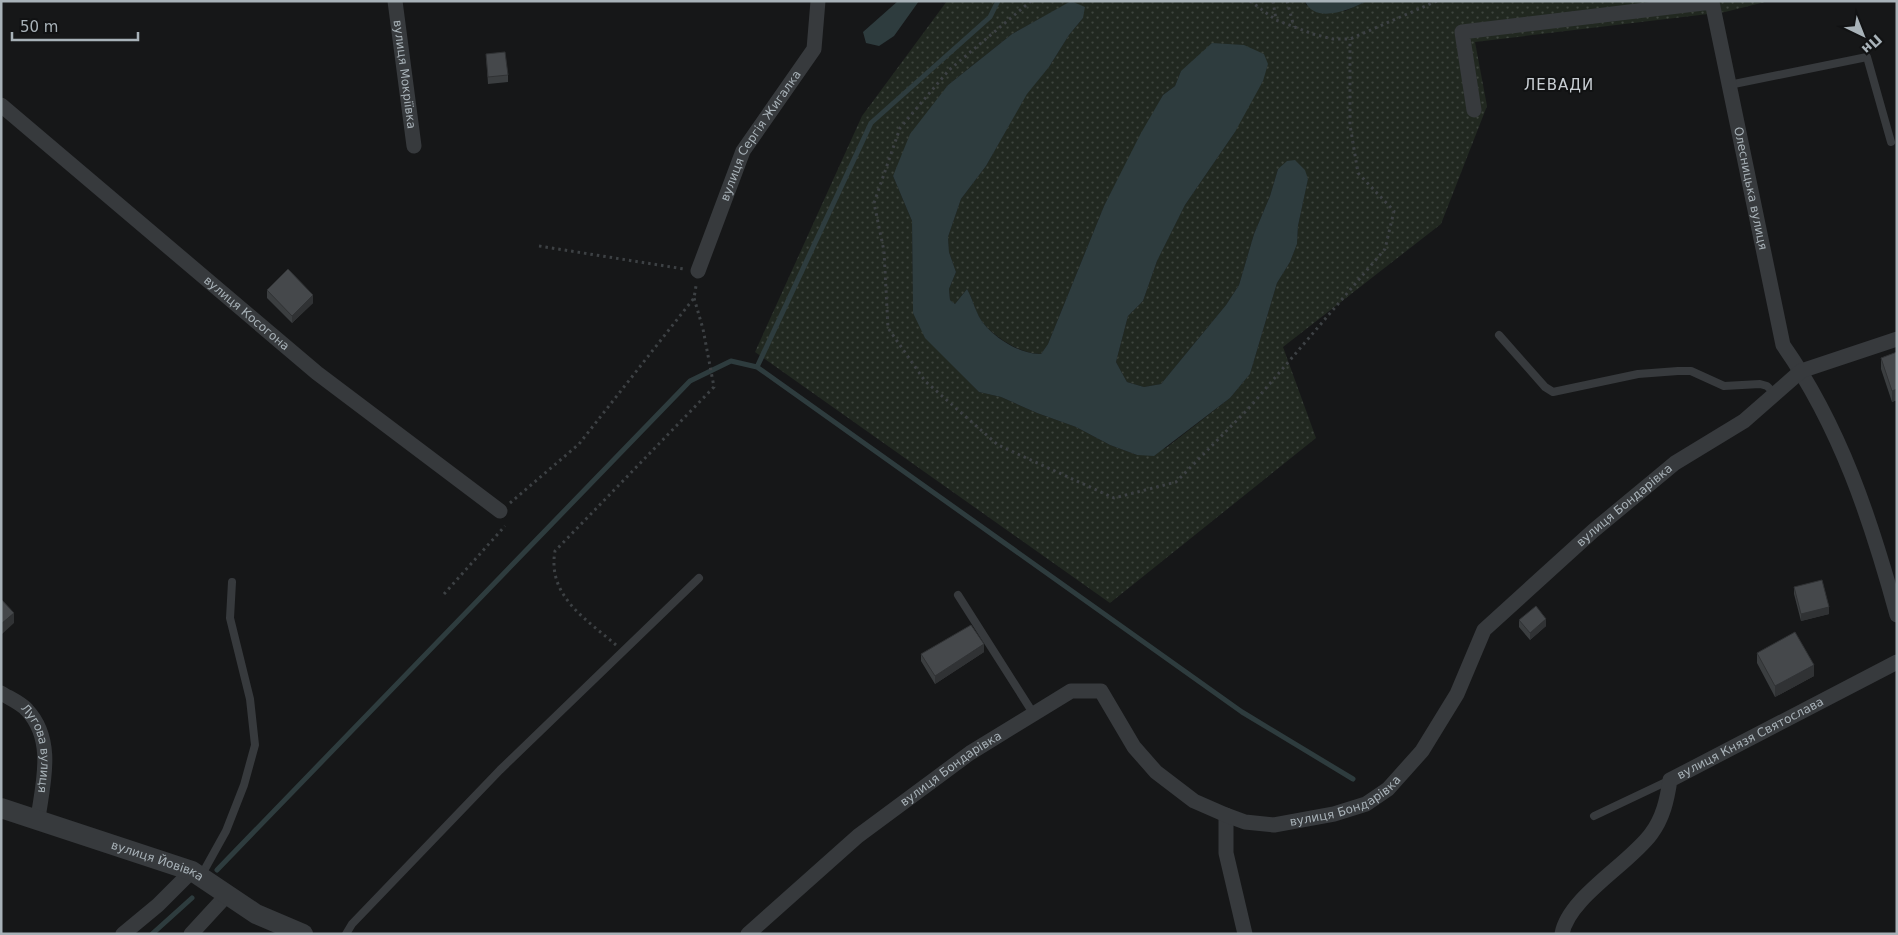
<svg xmlns="http://www.w3.org/2000/svg" width="1898" height="935" font-family="'DejaVu Sans',sans-serif">
	<style>
		.grass { fill: url(#grass-dots) }
		.water { fill: #2e3c3e }
		.lines { fill: none; stroke-linecap: round; stroke-linejoin: round }
		.stream { stroke: #2e3c3e; stroke-width: 5 }
		.path { stroke: #3d4144; stroke-width: 3; stroke-dasharray: 2.5 4; stroke-linecap: butt }
		.service { stroke: #373a3d; stroke-width: 8 }
		.minor { stroke: #373a3d; stroke-width: 15 }
		.tertiary { stroke: #373a3d; stroke-width: 20 }
		.wall { fill: #3b3e40 }
		.shaded-wall { fill: #303234 }
		.building { fill: #45484b; stroke: #303234 }
		.labels { text-anchor: middle; stroke-width: 4; stroke-linejoin: round; paint-order: stroke }
		.street-label { font-size: 12px; fill: #a8b2b8; stroke: #111213 }
		.quarter-label { font-size: 15px; letter-spacing: 1px; fill: #c9cfd4; stroke: #111213 }
	</style>
	<defs>
		<pattern id="grass-dots" width="8" height="8" patternUnits="userSpaceOnUse" patternTransform="scale(1.25)"><rect width="8" height="8" fill="#212820"/><path d="M2 2h.1M6 6h.1" fill="none" stroke="#3e453e" stroke-width="1.8" stroke-linecap="round"/></pattern>
	</defs>
	<rect width="100%" height="100%" fill="#161718"/>
	<path class="grass" d="M947 1H1072L1012 34 948 85 893 176 912 221 913 313 945 357 979 392 1001 397 1037 413 1076 427 1110 445 1137 455 1166 448 1230 398 1250 374 1277 283 1290 262 1297 244 1298 226 1308 178 1278 169 1270 196 1254 234 1239 285 1226 305 1161 384 1144 387 1127 382 1116 362 1128 316 1143 301 1157 261 1185 205 1235 132 1181 71 1175 86 1163 95 1104 206 1048 344 1041 354C1022 354 997 339 984 324 976 316 973 299 967 289L955 304 950 300 949 289 956 272 949 252 948 237 961 199 986 166 1027 93 1049 67 1069 35 1083 18 1072 1H1305L1306 5 1345 11 1367 1H1769L1725 12 1475 42 1487 106 1441 224 1283 347 1316 438 1110 603 755 352 862 116Z"/>
	<path class="water" d="M898 1H919L894 36 879 46 866 43 863 32Z
		M1071 1 1085 7 1083 18 1069 35 1049 67 1027 94 986 166 961 199 948 237 949 252 956 272 949 289 950 300 955 304 967 289C973 299 976 315 984 324 996 339 1022 355 1041 354L1048 344 1104 206 1141 133 1163 95 1175 86 1181 71 1212 43 1244 45 1264 54 1268 64 1263 81 1235 132 1185 205 1157 261 1143 301 1128 316 1116 362 1127 382 1144 387 1161 384 1226 305 1239 285 1254 234 1270 196 1278 169 1287 161 1295 160 1305 170 1308 179 1298 226 1297 244 1290 262 1277 283 1250 374 1230 398 1154 456 1137 455 1110 445 1076 427 1037 413 1001 397 979 392 925 338 913 313 912 221 893 176 910 134 948 85 1012 34Z
		M1305 1H1367C1351 9 1315 25 1305 1Z"/>
	<g class="lines">
		<path class="stream" d="M757 367 871 123 990 17 998 1
			M217 870 690 381 731 361 757 367 1242 712 1353 779
			M152 934 192 898"/>
		<path class="path" d="M1031 1 949 70 900 128 874 203 884 251 888 328 925 381 998 445 1114 498 1176 482 1249 408 1385 249 1394 211 1358 173 1350 125V39
			M1250 1 1276 20
			M1273 1 1276 20 1313 34 1333 39H1350L1437 1
			M1287 1 1294 27
			M539 246 684 269
			M510 503 579 444 694 298 696 286
			M444 594 505 526
			M616 645C586 619 547 596 555 551L714 387 703 329 694 298"/>
		<path class="service" d="M1729 85 1867 57 1891 142
			M1499 335 1545 387 1553 392 1638 374 1678 371H1691L1724 386 1760 384 1767 386 1776 395
			M958 595 1033 713
			M1594 816 1670 780
			M201 876 226 831 244 785 255 745 250 699 230 618 232 582
			M346 934 352 924 500 770 699 578"/>
		<g class="minor">
			<path id="s1" d="M395 1 414 146"/>
			<path id="s2" d="M1 105 317 373 500 511"/>
			<path id="s3" d="M1474 110 1462 32 1712 2 1783 345C1840 426 1871 520 1897 615"/>
			<path id="s4" d="M698 271 743 151 814 49 818 1"/>
			<path id="s5" d="M1 693C9 698 21 703 27 710 55 740 43 783 38 818"/>
			<path d="M1226 815V853L1245 934"/>
			<path d="M123 934 158 905 192 871"/>
			<path d="M191 934 226 896"/>
			<path id="s6" d="M748 934 858 836 970 753 1071 691H1101L1134 747 1156 772 1194 801 1226 815 1245 822 1274 825 1334 814 1366 804 1388 789 1422 751 1457 694 1484 630 1593 531 1675 463 1744 421 1801 371 1897 339"/>
			<path id="s7" d="M1562 934C1568 898 1629 864 1651 834 1663 818 1667 800 1670 780L1897 662"/>
		</g>
		<path class="tertiary" id="s8" d="M1 808 192 871 256 914 303 934"/>
	</g>
	<path class="wall" d="M486 54 508 75V82L488 84Z
		M267 290 313 303 292 323 267 298Z
		M1897 352V400L1892 402 1881 369V358Z
		M1794 587 1829 614 1801 621 1794 594Z
		M1519 620 1546 626 1530 640 1519 627Z
		M984 652 935 684 921 661V654Z
		M1757 653 1814 676 1775 697 1757 663Z"/>
	<path class="shaded-wall" d="M313 295V303L292 323V316Z
		M1897 389V400L1892 402V391Z
		M1829 607V614L1801 621V614Z
		M14 613V623L1 635V624Z
		M1546 619V626L1530 640V633Z
		M984 644V652L935 684V676Z
		M1814 665V676L1775 697V686Z"/>
	<path class="building" d="M505 52 508 75 488 77 486 54Z
		M288 269 313 295 292 316 267 290Z
		M1897 352V389L1892 391 1881 358Z
		M1822 580 1829 607 1801 614 1794 587Z
		M1 599 14 613 1 624Z
		M1536 606 1546 619 1530 633 1519 620Z
		M971 625 984 644 935 676 921 654Z
		M1795 632 1814 665 1775 686 1757 653Z"/>
	<g class="labels">
		<g class="street-label">
			<text dy="4" stroke="none"><textPath href="#s1" startOffset="74">вулиця Мокріївка</textPath></text>
			<text dy="4" stroke="none"><textPath href="#s4" startOffset="150">вулиця Сергія Жигалка</textPath></text>
			<text dy="4" stroke="none"><textPath href="#s3" startOffset="521">Олесницька вулиця</textPath></text>
			<text dy="4" stroke="none"><textPath href="#s2" startOffset="322">вулиця Косогона</textPath></text>
			<text dy="4" stroke="none"><textPath href="#s6" startOffset="1162">вулиця Бондарівка</textPath></text>
			<text dy="4" stroke="none"><textPath href="#s7" startOffset="284">вулиця Князя Святослава</textPath></text>
			<text dy="4" stroke="none"><textPath href="#s5" startOffset="72">Лугова вулиця</textPath></text>
			<text dy="4" stroke="none"><textPath href="#s6" startOffset="262">вулиця Бондарівка</textPath></text>
			<text dy="4" stroke="none"><textPath href="#s6" startOffset="742">вулиця Бондарівка</textPath></text>
			<text dy="4" stroke="none"><textPath href="#s8" startOffset="165">вулиця Йовівка</textPath></text>
		</g>
		<g class="quarter-label">
			<text x="1559" y="90">ЛЕВАДИ</text>
		</g>
	</g>
	<rect width="1898" height="935" fill="none" stroke="#a8b2b8" stroke-width="5"/>
	<g transform="translate(1863 35) rotate(137)" stroke="#111213" stroke-width="4" paint-order="stroke">
	<path d="M0-4L9 19L0 12L-9 19Z" fill="#a8b2b8"/>
	<text y="-8" font-size="14" font-weight="bold" text-anchor="middle" fill="#a8b2b8">Пн</text>
	</g>
	<path d="M12 32v8h126v-8" fill="none" stroke="#a8b2b8" stroke-width="2.5"/>
	<text x="20" y="32" font-size="15" fill="#a8b2b8" stroke="#111213" stroke-width="4" paint-order="stroke">50 m</text>
</svg>
